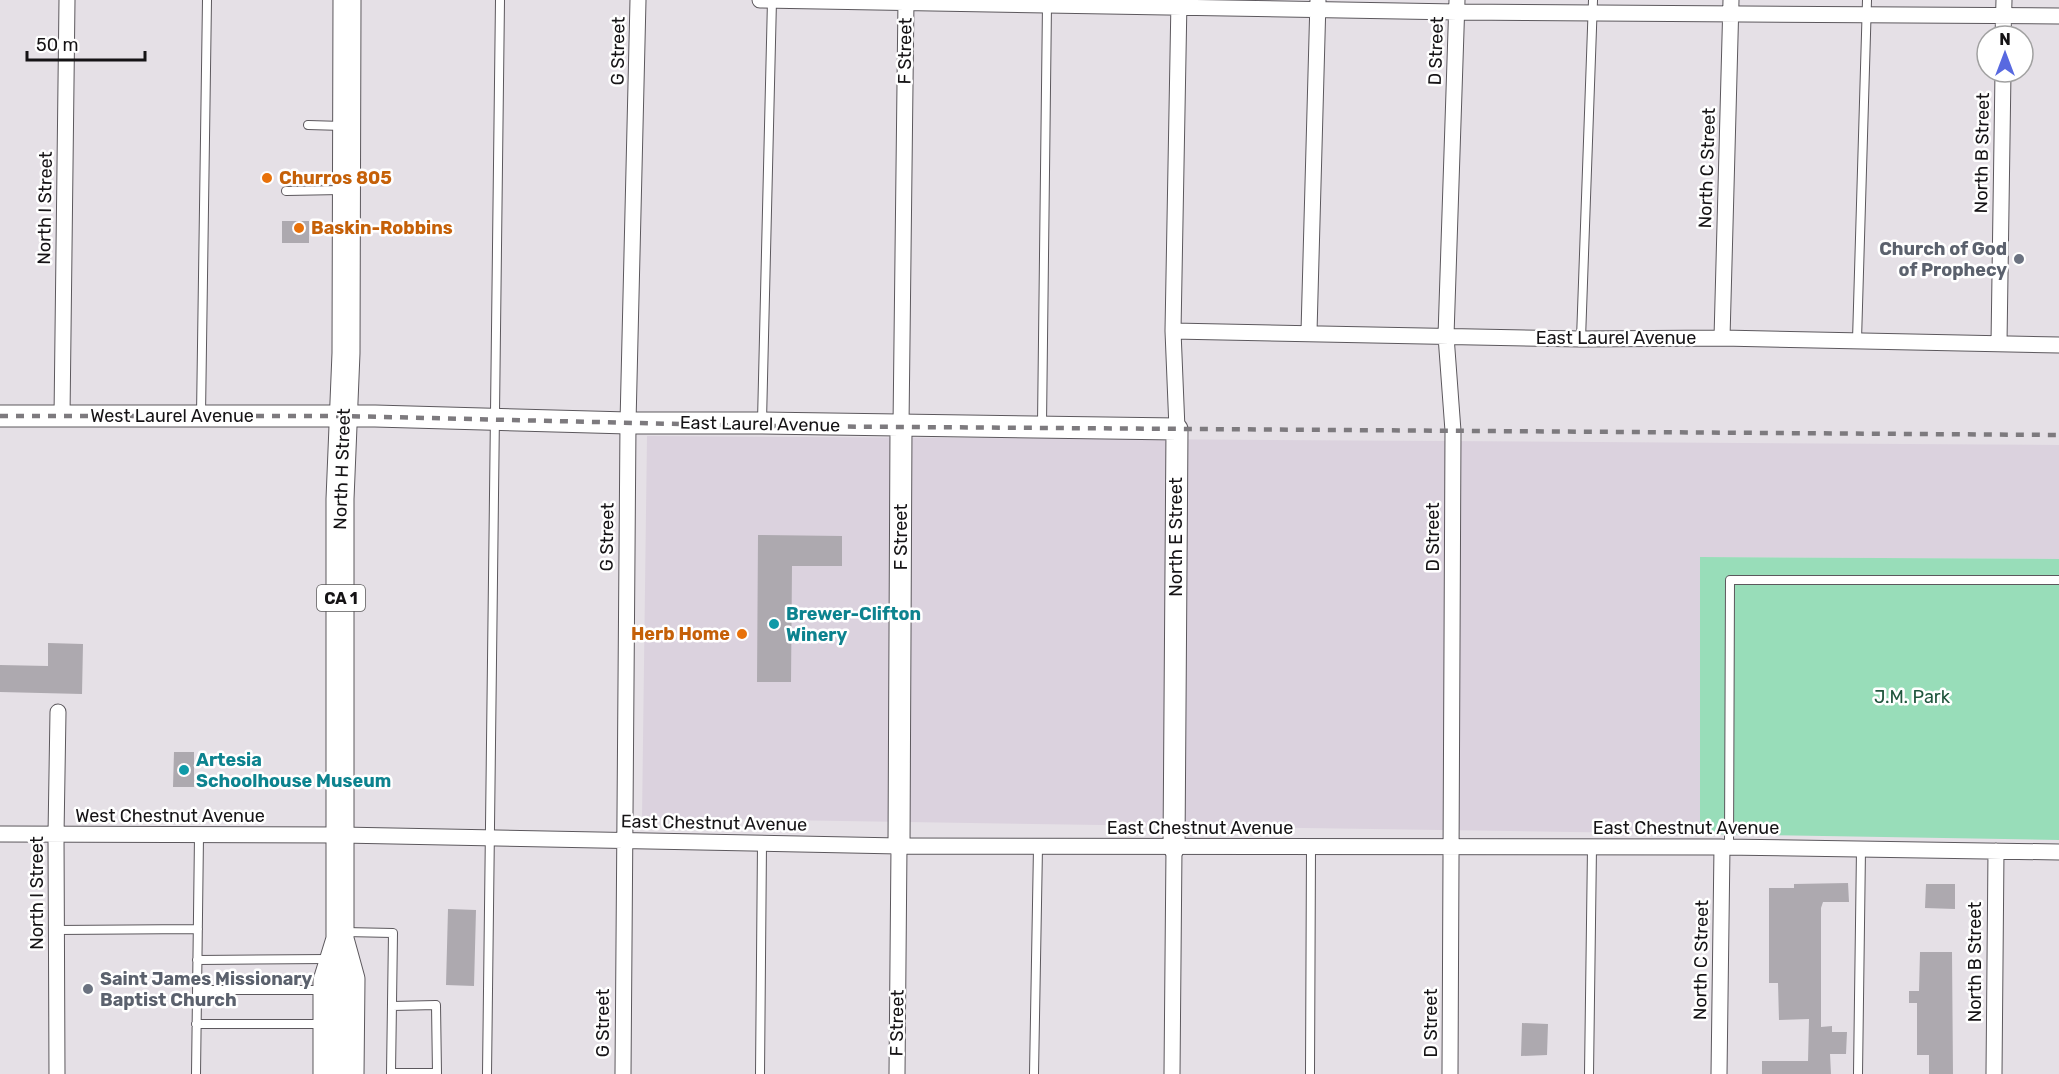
<svg xmlns="http://www.w3.org/2000/svg" width="2059" height="1074" font-family="Rubik,sans-serif">
	<style>
		.built { fill: #dbd2de }
		.green { fill: #98ddb9 }
		.building { fill: #ada9af }
		.lines { fill: none; stroke-linecap: round; stroke-linejoin: round }
		.lane-casing { stroke: #5c585d; stroke-width: 10 }
		.street-casing { stroke: #5c585d; stroke-width: 17 }
		.secondary-casing { stroke: #5c585d; stroke-width: 23 }
		.highway-casing { stroke: #5c585d; stroke-width: 29 }
		.lane { stroke: #fff; stroke-width: 8 }
		.street { stroke: #fff; stroke-width: 15 }
		.secondary { stroke: #fff; stroke-width: 21 }
		.highway { stroke: #fff; stroke-width: 27 }
		.rail { stroke: #7d7a7e; stroke-width: 4.5; stroke-dasharray: 8 8; stroke-linecap: butt }
		.food-dot { fill: #e8710a; stroke: #fff; stroke-width: 2 }
		.worship-dot { fill: #6b7280; stroke: #fff; stroke-width: 2 }
		.culture-dot { fill: #0f9aa8; stroke: #fff; stroke-width: 2 }
		.labels { text-anchor: middle; stroke-width: 5; stroke-linejoin: round; paint-order: stroke }
		.shield { fill: #fff; stroke: #5b5a5b; stroke-width: 1.5 }
		.shield-label { font-size: 16px; font-weight: bold; fill: #151315 }
		.street-label { font-size: 18px; fill: #151315; stroke: #fff }
		.food-label { font-size: 18px; font-weight: bold; fill: #c56008; stroke: #fff; text-anchor: start }
		.worship-label { font-size: 18px; font-weight: bold; fill: #5b616d; stroke: #fff; text-anchor: end }
		.culture-label { font-size: 18px; font-weight: bold; fill: #0d838f; stroke: #fff; text-anchor: start }
		.park-label { font-size: 18px; fill: #20563d; stroke: #fff }
	</style>
	<rect width="100%" height="100%" fill="#e5e0e6"/>
	<path class="built" d="M647 436 2059 445V559L1700 557V834L642 818Z"/>
	<path class="green" d="M1700 557 2059 559V840L1700 834Z"/>
	<path class="building" d="M282 221H309V243H282Z
		M758 535 842 536V566H792L791 682H757Z
		M48 643 83 644 82 694 0 692V665L48 666Z
		M174 752H194V787H173Z
		M1848 883 1849 902H1823L1821 908V1027L1832 1026V1032H1847L1846 1054H1830L1831 1074H1762V1061H1808L1809 1019 1779 1020 1778 983H1769V888H1794V884Z
		M1926 884H1955V909L1925 908Z
		M448 909 476 910 474 986 446 985Z
		M1920 952H1952L1953 1074H1929V1055H1917V1003H1909V991H1919Z
		M1522 1023 1548 1024 1547 1055 1521 1056Z"/>
	<g class="lines">
		<g class="lane-casing">
			<path id="lane" d="M308 125 343 126
				M286 191 341 190
				M1581 339 1593 0
				M1857 340 1867 0
				M201 415 207 0
				M762 421 772 0
				M1042 424 1047 4
				M1729 847 1730 580H2059
				M56 930 198 929
				M345 932 393 933 391 1073H437L436 1005 392 1006
				M197 960 329 959
				M197 990H321
				M196 1024H322
				M196 1074 199 836
				M487 1074 500 0
				M760 1074 762 843
				M1034 1074 1038 847
				M1310 1074 1311 847
				M1589 1074 1592 847
				M1858 1074 1861 849"/>
		</g>
		<g class="street-casing">
			<path id="street" d="M760 0 1457 12 2059 16
				M2003 36 2004 0
				M1173 331 1581 339 1722 338 2059 345
				M1309 332 1318 0
				M1722 338 1731 0
				M1999 343 2003 72
				M62 417 67 0
				M901 426 906 0
				M1177 429 1173 331 1179 0
				M0 834 341 835 899 846 1722 847 2059 852
				M57 1074 56 835 58 712
				M623 1074 628 423 638 0
				M897 1074 899 846
				M1172 1074 1174 848
				M1450 1074 1453 431 1446 336 1457 0
				M1719 1074 1722 847
				M1994 1074 1996 851"/>
		</g>
		<g class="secondary-casing">
			<path id="secondary" d="M0 416H375L628 423H762L1177 429 1174 848
				M899 846 901 426"/>
		</g>
		<g class="highway-casing">
			<path id="highway" d="M347 0 346 353 340 499V939L351 979 350 1074
				M327 1074V981L340 939"/>
		</g>
		<use href="#lane" class="lane"/>
		<use href="#street" class="street"/>
		<use href="#secondary" class="secondary"/>
		<use href="#highway" class="highway"/>
		<path class="rail" d="M0 416H344L762 426 2059 435"/>
	</g>
	<g class="food-dot">
		<circle cx="267" cy="178" r="6"/>
		<circle cx="299" cy="228" r="6"/>
		<circle cx="742" cy="634" r="6"/>
	</g>
	<g class="worship-dot">
		<circle cx="2019" cy="259" r="6"/>
		<circle cx="88" cy="989" r="6"/>
	</g>
	<g class="culture-dot">
		<circle cx="774" cy="624" r="6"/>
		<circle cx="184" cy="770" r="6"/>
	</g>
	<g class="labels">
		<rect class="shield" x="317" y="585" width="48" height="26" rx="4.5"/>
		<g class="shield-label">
			<text x="341" y="604">CA 1</text>
		</g>
		<g class="street-label">
			<text transform="translate(618 51) rotate(-89)" y="6">G Street</text>
			<text transform="translate(905 51) rotate(-89)" y="6">F Street</text>
			<text transform="translate(1436 51) rotate(-88)" y="6">D Street</text>
			<text transform="translate(1982 153) rotate(-89)" y="6">North B Street</text>
			<text transform="translate(1707 168) rotate(-88)" y="6">North C Street</text>
			<text transform="translate(45 208) rotate(-89)" y="6">North I Street</text>
			<text x="1616" y="344">East Laurel Avenue</text>
			<text x="172" y="422">West Laurel Avenue</text>
			<text transform="translate(760 424) rotate(1)" y="6">East Laurel Avenue</text>
			<text transform="translate(342 469) rotate(-88)" y="6">North H Street</text>
			<text transform="translate(607 537) rotate(-89)" y="6">G Street</text>
			<text transform="translate(901 537) rotate(-90)" y="6">F Street</text>
			<text transform="translate(1176 537) rotate(-90)" y="6">North E Street</text>
			<text transform="translate(1433 537) rotate(-90)" y="6">D Street</text>
			<text x="170" y="822">West Chestnut Avenue</text>
			<text transform="translate(714 823) rotate(1)" y="6">East Chestnut Avenue</text>
			<text x="1200" y="834">East Chestnut Avenue</text>
			<text x="1686" y="834">East Chestnut Avenue</text>
			<text transform="translate(37 893) rotate(-90)" y="6">North I Street</text>
			<text transform="translate(1701 960) rotate(-89)" y="6">North C Street</text>
			<text transform="translate(1975 962) rotate(-90)" y="6">North B Street</text>
			<text transform="translate(603 1023) rotate(-90)" y="6">G Street</text>
			<text transform="translate(897 1023) rotate(-89)" y="6">F Street</text>
			<text transform="translate(1431 1023) rotate(-90)" y="6">D Street</text>
		</g>
		<g class="food-label">
			<text x="279" y="184">Churros 805</text>
			<text x="311" y="234">Baskin-Robbins</text>
			<text x="730" y="640" text-anchor="end">Herb Home</text>
		</g>
		<g class="worship-label">
			<text x="2007" y="255">Church of God<tspan x="2007" dy="21">of Prophecy</tspan></text>
			<text x="100" y="985" text-anchor="start">Saint James Missionary<tspan x="100" dy="21">Baptist Church</tspan></text>
		</g>
		<g class="culture-label">
			<text x="786" y="620">Brewer-Clifton<tspan x="786" dy="21">Winery</tspan></text>
			<text x="196" y="766">Artesia<tspan x="196" dy="21">Schoolhouse Museum</tspan></text>
		</g>
		<g class="park-label">
			<text x="1912" y="703">J.M. Park</text>
		</g>
	</g>
	<g transform="translate(2005 54)"><circle r="28" fill="#ffffff" stroke="#a1a1a1" stroke-width="1.5"/>
	<path d="M0-4.5L10 22L0 15L-10 22Z" fill="#5869e0"/>
	<text y="-9" font-size="16" font-weight="bold" text-anchor="middle" fill="#151315">N</text>
	</g>
	<path d="M27 51v9h118v-9" fill="none" stroke="#151315" stroke-width="3"/>
	<text x="36" y="51" font-size="18" fill="#151315" stroke="#ffffff" stroke-width="4.5" paint-order="stroke">50 m</text>
</svg>
